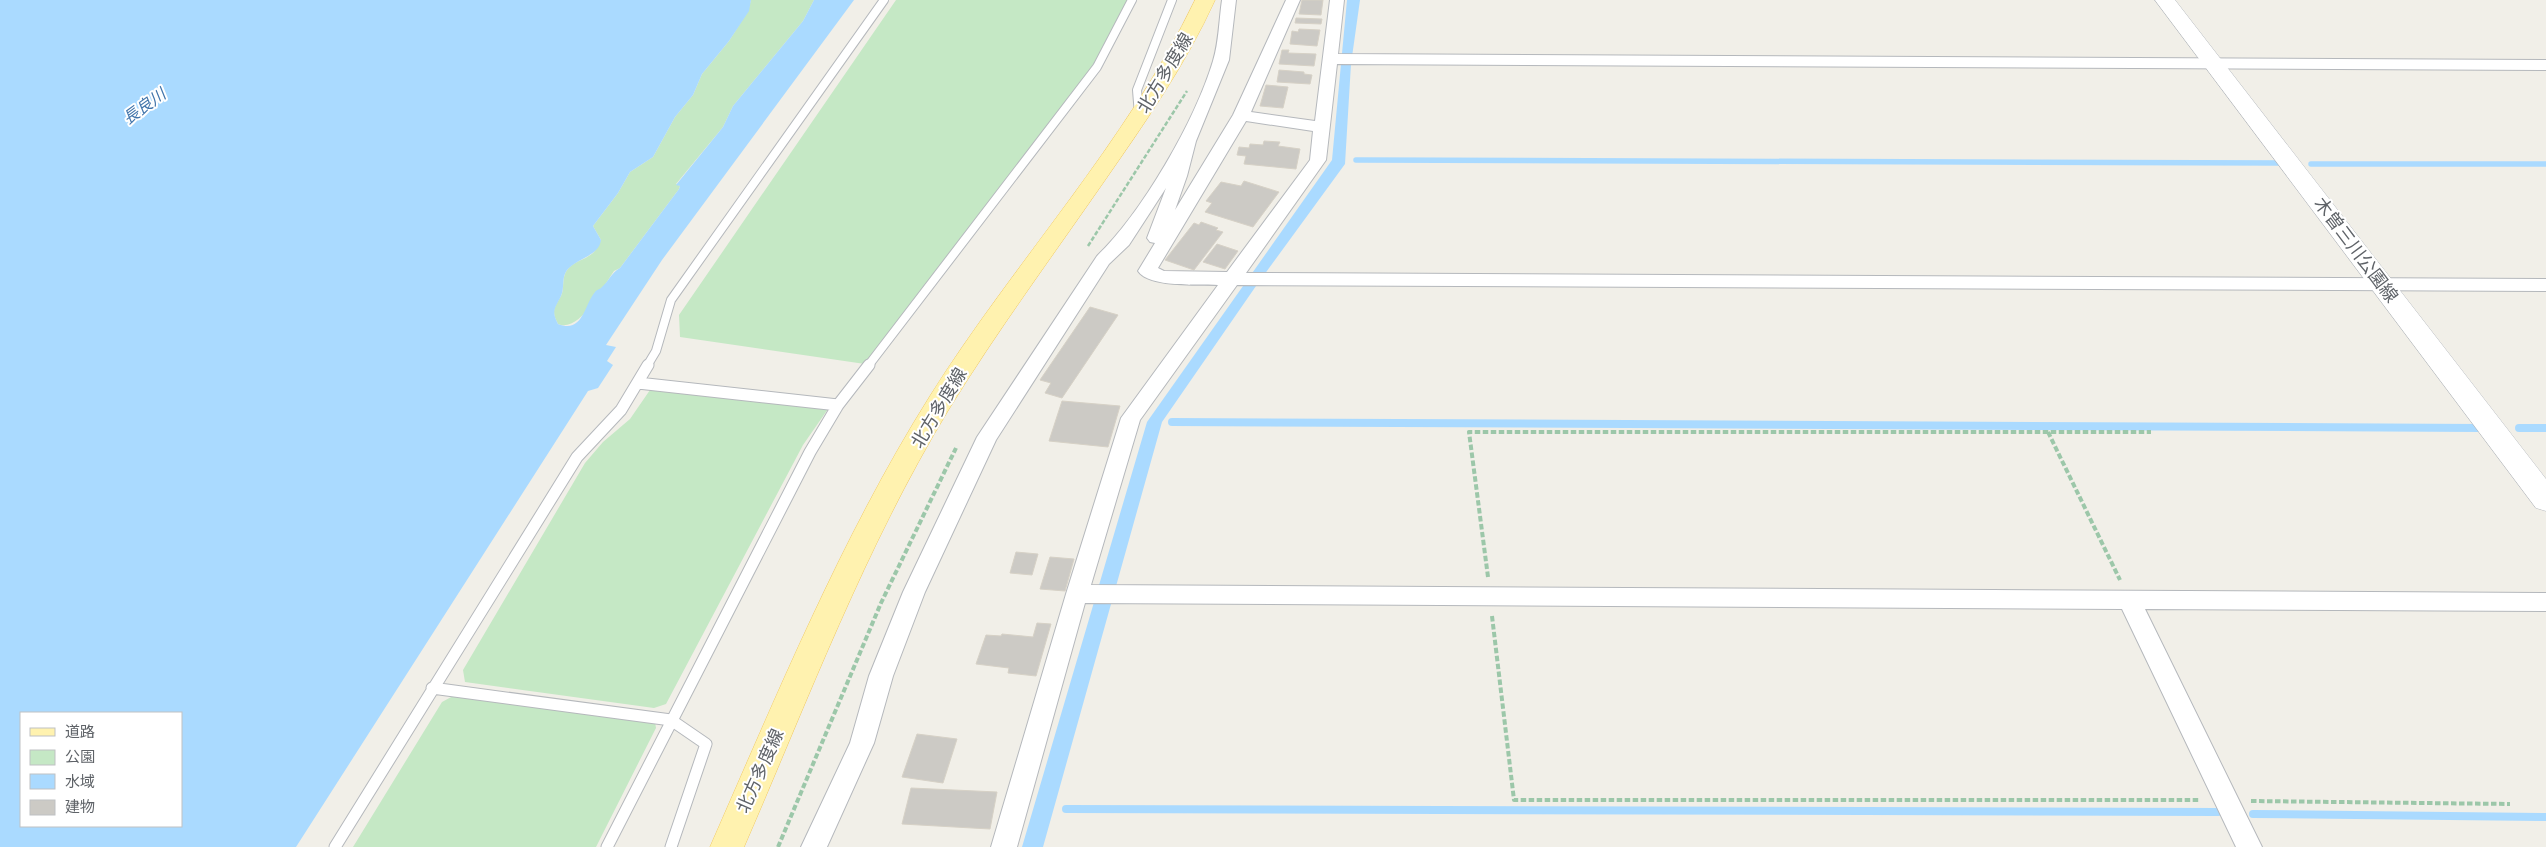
<svg xmlns="http://www.w3.org/2000/svg" width="2546" height="847" font-family="'Asap Condensed','Noto Sans JP',sans-serif">
	<style>
		.green { fill: #c5e8c5 }
		.water { fill: #aadaff; fill-rule: evenodd }
		.lines { fill: none; stroke-linecap: round; stroke-linejoin: round }
		.stream-far1 { stroke: #aadaff; stroke-width: 5.5 }
		.stream { stroke: #aadaff; stroke-width: 8 }
		.building { fill: #cccac5; stroke: #d6d1c6 }
		.lane-far1-casing { stroke: #b5b8bc; stroke-width: 10 }
		.lane-casing { stroke: #b5b8bc; stroke-width: 13 }
		.street-casing { stroke: #b5b8bc; stroke-width: 2 }
		.secondary-casing { stroke: #b6babf; stroke-width: 1 }
		.primary-casing { stroke: #f2c960; stroke-width: 1 }
		.path-far1 { stroke: #9cc7a9; stroke-width: 2.5; stroke-dasharray: 4.5 2; stroke-linecap: butt }
		.path { stroke: #9cc7a9; stroke-width: 4; stroke-dasharray: 5.5 2.5; stroke-linecap: butt }
		.lane-far1 { stroke: #fff; stroke-width: 8 }
		.lane { stroke: #fff; stroke-width: 11 }
		.street { fill: #fff; fill-rule: evenodd }
		.secondary { fill: #fff; fill-rule: evenodd }
		.primary { fill: #fff2af; fill-rule: evenodd }
		.labels { text-anchor: middle; stroke-width: 4; stroke-linejoin: round; paint-order: stroke }
		.far-water-label { font-size: 16px; font-style: italic; fill: #4174aa; stroke: #fff }
		.street-label { font-size: 18px; fill: #5f6368; stroke: #fff }
	</style>
	<rect width="100%" height="100%" fill="#f1efe8"/>
	<path class="green" d="M751 0H814L803 21 733 106 723 127 676 184 680 186 679 189 620 268 614 271C602 288 580 333 558 324 551 311 554 308 561 296 565 288 561 279 567 270 574 261 585 260 593 253 596 250 599 244 601 240L593 226 618 193 630 172 653 157 675 117 693 95 702 74 729 41 748 11Z
		M896 0H1131L1092 67 865 364 680 337 679 315Z
		M650 390 828 409 803 445 666 704 654 708 465 682 463 670 585 463 603 442 630 419Z
		M453 696 655 722 656 728 596 847H353L442 702Z"/>
	<path class="water" d="M0 0H751L749 11 729 41 702 74 693 95 675 117 653 157 630 172 618 193 593 226 601 240C599 256 577 258 567 270 561 279 565 287 561 296 555 308 551 311 558 324 583 334 584 305 595 292 597 289 599 290 601 288 609 281 611 273 620 268L679 189 680 186 676 185 723 127 733 106 803 21 814 0H854L662 260 606 345 616 347 607 361 613 365 598 388 588 391 296 847H0ZM181 713V826H21V713Z
		M1347 0H1360L1351 64 1345 164 1256 286 1162 422 1043 847H1022L1147 422 1332 160Z"/>
	<g class="lines">
		<path class="stream-far1" d="M1356 160 2281 163
			M2311 164H2546"/>
		<path class="stream" d="M1172 422 2481 428
			M2519 428H2546
			M1066 809 2218 812
			M2253 814 2546 817"/>
	</g>
	<path class="building" d="M1302 0H1323L1321 15 1299 14Z
		M1296 18 1322 19 1321 24 1295 23Z
		M1299 29 1320 30 1317 46 1290 44 1292 31 1298 32Z
		M1282 50H1289L1288 53 1316 54 1314 66 1279 64Z
		M1279 70 1304 72V74L1312 75 1310 84 1277 82Z
		M1266 85 1288 87 1283 108 1260 106Z
		M1264 141 1280 142 1278 146 1300 149 1296 169 1244 164 1246 156 1237 155 1239 147 1249 148 1250 144 1263 145Z
		M1244 181 1279 192 1253 227 1205 212 1212 203 1206 201 1221 182 1241 186Z
		M1201 222 1218 228 1216 230 1223 232 1194 270 1165 260 1194 223 1199 225Z
		M1217 244 1238 251 1225 269 1203 262Z
		M1090 307 1118 315 1062 398 1045 393 1051 383 1040 380Z
		M1062 401 1120 406 1108 447 1049 441Z
		M1016 552 1038 554 1032 575 1010 573Z
		M1050 557 1074 559 1065 591 1040 589Z
		M1037 623 1051 624 1036 676 1008 673 1009 668 976 664 986 635 1001 636 1002 634 1033 637Z
		M917 734 957 739 943 783 902 777Z
		M911 788 997 792 990 829 902 824Z"/>
	<g class="lines">
		<g class="lane-far1-casing">
			<path id="lane-far1" d="M1139 115 1137 90 1172 0
				M647 366 656 351 671 300 884 0
				M868 366 1097 67 1132 0"/>
		</g>
		<g class="lane-casing">
			<path id="lane" d="M638 383 838 405
				M432 688 671 720 706 744 671 847
				M335 847 577 457 621 410 648 365
				M607 847 810 452 838 405 869 365"/>
		</g>
		<g class="street-casing">
			<path id="street" d="M1222 0H1236L1229 60 1196 141 1187 176 1175 210 1233 115 1286 0H1300L1251 112 1315 121 1330 0H1344L1338 54 2546 60V70L1337 64 1326 160 1246 273 2546 279V291L1237 285 1140 420 1091 585 2546 593V611L2145 609 2262 847H2236L2122 609 1085 603 1017 847H991L1066 594 1121 418 1218 285C1199 284 1149 288 1138 271L1155 243 1150 242 1147 238 1166 188 1129 245 1109 264 996 440 925 592 893 676 874 743 827 847H801L850 743 869 676 903 592 977 437 1097 256C1142 213 1195 121 1213 61 1219 42 1219 20 1222 0ZM1246 121 1313 131 1310 160 1227 272 1164 271 1158 268Z"/>
		</g>
		<g class="secondary-casing">
			<path id="secondary" d="M2155 0H2175L2546 479V511L2536 508Z"/>
		</g>
		<g class="primary-casing">
			<path id="primary" d="M1195 0H1215C1185 66 1144 124 1103 183 1051 258 997 331 949 409 865 547 808 700 744 847H710C777 695 841 538 930 396 1014 262 1126 144 1195 0Z"/>
		</g>
		<path class="path-far1" d="M1088 246 1187 91"/>
		<path class="path" d="M2048 432 2120 580
			M1488 577 1469 432H2151
			M1492 616 1514 800H2200
			M2251 801 2510 804
			M778 847 881 603 956 448"/>
		<use href="#lane-far1" class="lane-far1"/>
		<use href="#lane" class="lane"/>
		<use href="#street" class="street"/>
		<use href="#secondary" class="secondary"/>
		<use href="#primary" class="primary"/>
	</g>
	<g class="labels">
		<g class="far-water-label">
			<text transform="translate(144 106) rotate(-36)" y="6">長良川</text>
		</g>
		<g class="street-label">
			<text transform="translate(1165 73) rotate(-59)" y="6">北方多度線</text>
			<text transform="translate(2356 250) rotate(53)" y="6">木曽三川公園線</text>
			<text transform="translate(939 408) rotate(-59)" y="6">北方多度線</text>
			<text transform="translate(760 771) rotate(-66)" y="6">北方多度線</text>
		</g>
	</g>
	<rect x="20" y="712" width="162" height="115" fill="#ffffff" stroke="#bfc1c3"/>
	<rect x="30" y="728" width="25" height="8" fill="#fff2af" stroke="#bfc1c3"/>
	<text x="65" y="737" font-size="15" fill="#5f6368">道路</text>
	<rect x="30" y="750" width="25" height="15" fill="#c5e8c5" stroke="#bfc1c3"/>
	<text x="65" y="762" font-size="15" fill="#5f6368">公園</text>
	<rect x="30" y="774" width="25" height="15" fill="#aadaff" stroke="#bfc1c3"/>
	<text x="65" y="787" font-size="15" fill="#5f6368">水域</text>
	<rect x="30" y="800" width="25" height="15" fill="#cccac5" stroke="#bfc1c3"/>
	<text x="65" y="812" font-size="15" fill="#5f6368">建物</text>
</svg>
